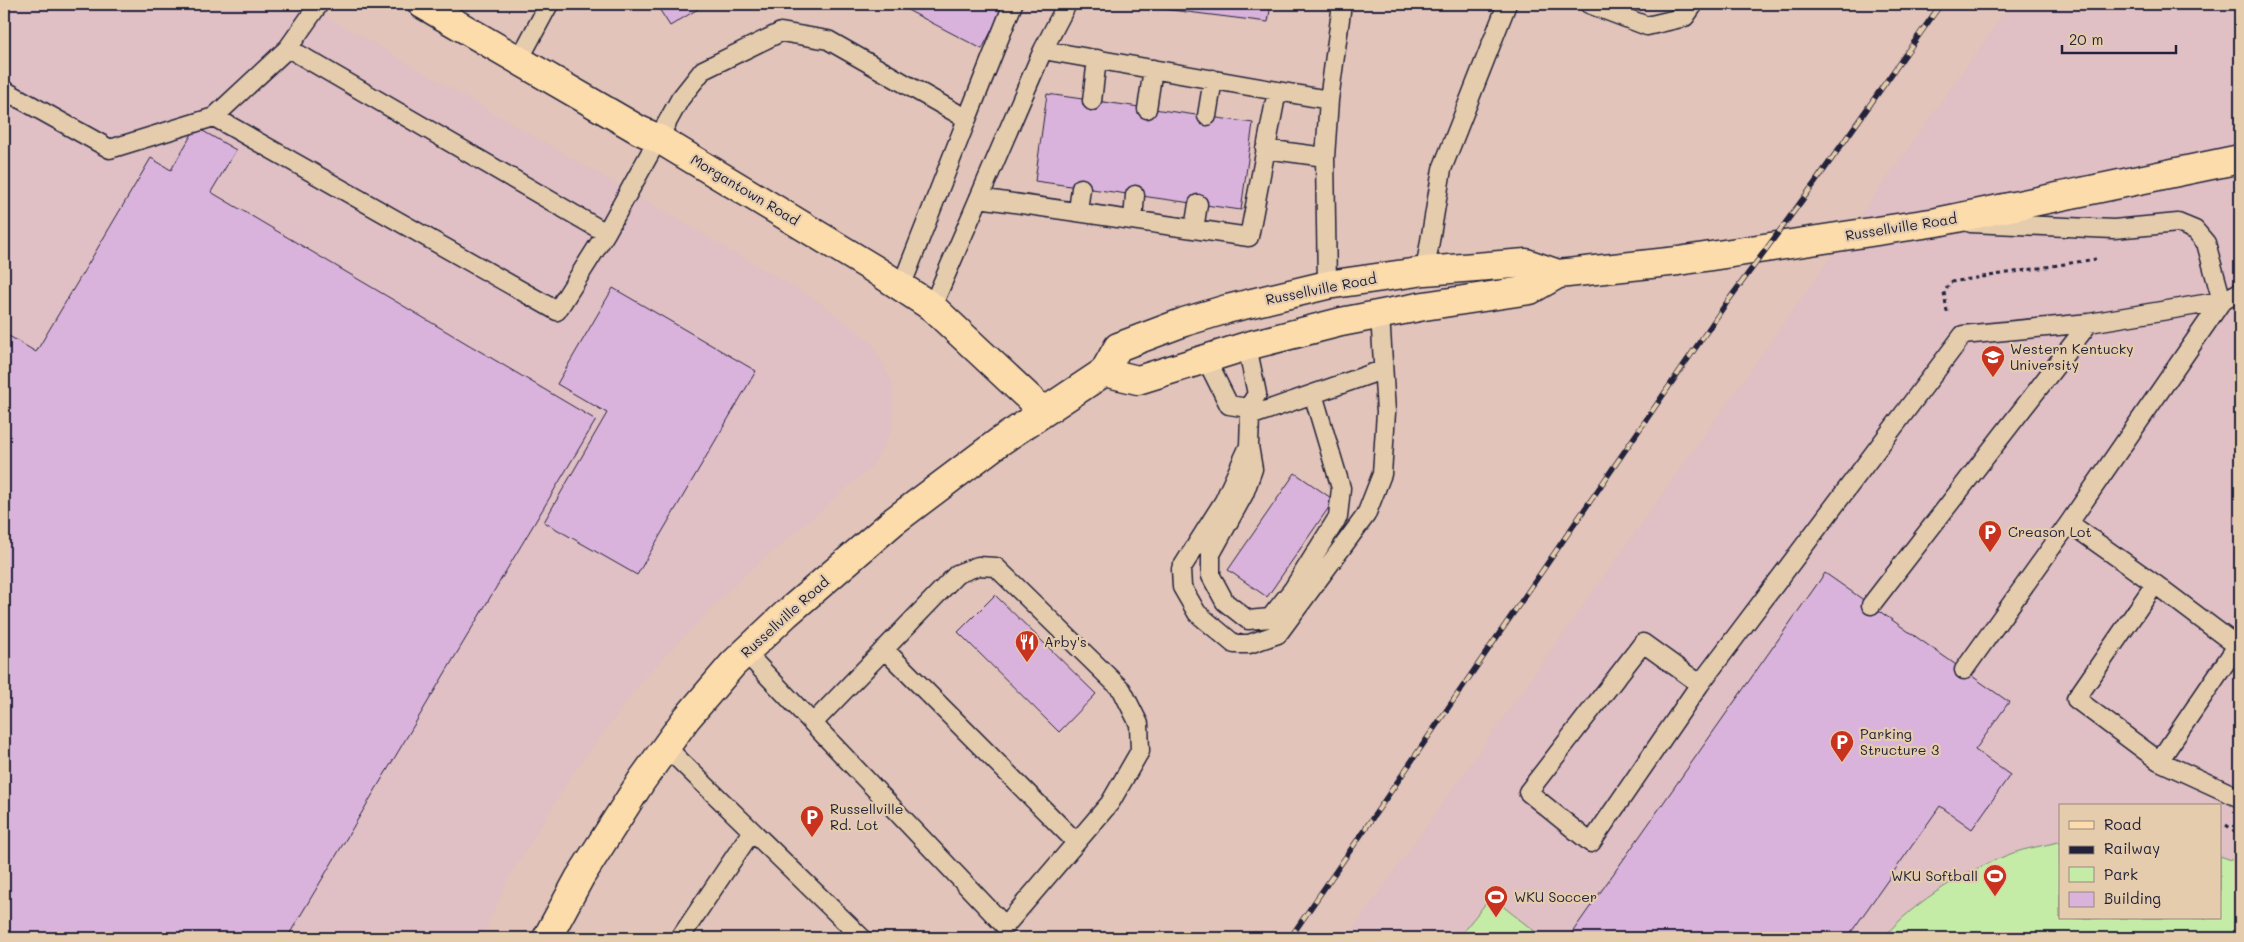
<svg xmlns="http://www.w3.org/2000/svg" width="2244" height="942" font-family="Mali,sans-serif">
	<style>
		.built { fill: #e0bfc5; fill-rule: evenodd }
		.green { fill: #c5eca6; stroke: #748770 }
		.building { fill: #dab3dc; stroke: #22223b }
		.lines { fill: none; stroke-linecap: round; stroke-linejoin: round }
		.service-casing { stroke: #22223b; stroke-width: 21 }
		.primary-casing { stroke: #22223b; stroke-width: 31 }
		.path { stroke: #22223b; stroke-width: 3; stroke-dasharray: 4 4; stroke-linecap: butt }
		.service { stroke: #e5ccad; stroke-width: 18 }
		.primary { stroke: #fddcac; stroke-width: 28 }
		.rail-casing { stroke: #22223b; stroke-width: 5.5 }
		.rail { stroke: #e5ccad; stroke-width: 4; stroke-dasharray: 11; stroke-linecap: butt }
		.labels { text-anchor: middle; stroke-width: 4.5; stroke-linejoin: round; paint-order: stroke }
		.street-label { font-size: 14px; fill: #22223b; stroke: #e5ccad }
		.poi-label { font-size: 14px; fill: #22223b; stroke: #e5ccad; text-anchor: start }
	</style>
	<rect width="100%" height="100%" fill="#e2c4bb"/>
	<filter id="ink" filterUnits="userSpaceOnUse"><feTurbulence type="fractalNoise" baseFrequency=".02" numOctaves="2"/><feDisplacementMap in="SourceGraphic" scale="10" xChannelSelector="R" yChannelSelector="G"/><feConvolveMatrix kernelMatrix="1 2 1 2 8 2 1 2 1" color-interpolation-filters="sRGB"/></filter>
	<g filter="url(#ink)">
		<path class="built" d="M4 4H305L816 300 871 342 893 386 892 430 871 467 740 579 644 677 571 776 509 877 481 938H4Z
			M2011 4H2240V938H1347ZM2060 806H2220V918H2060Z"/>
		<path class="green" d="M2058 842H2060V918H2220V856L2240 863V938H1883C1917 899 1965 871 2013 853 2027 848 2043 846 2058 842Z
			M1491 897 1543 938H1458Z"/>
		<path class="building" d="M656 4H706L670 26Z
			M896 4H1002L1005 5 982 49Z
			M1123 4H1271L1268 22Z
			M1047 94 1253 123 1241 210 1035 181Z
			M196 127 236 150 211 192 596 420 287 938H4V333L36 352 151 158 171 170Z
			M613 288 756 371 637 575 544 522 607 413 557 384Z
			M1295 473 1334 500 1267 597 1228 570Z
			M1825 573 2009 702 1975 750 2010 775 1972 829 1940 806 1847 938H1576L1571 934Z
			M995 595 1096 694 1059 732 958 632Z"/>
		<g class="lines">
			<g class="service-casing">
				<path id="service" d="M1589 4 1647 26 1685 17 1694 4
					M288 48 606 233
					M1043 50 1067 4
					M519 60 549 4
					M4 90 110 149 214 117 288 48 319 4
					M1329 100 1342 4
					M1092 101 1097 59
					M1147 109 1153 69
					M1207 116 1213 79
					M214 117 557 311 606 233 680 99 703 70 781 32 828 40 967 119 901 287
					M967 119 1013 4
					M1265 149 1325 157
					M979 198 1249 237 1277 91
					M1078 211 1081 188
					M1133 220 1135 195
					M1194 229 1198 204
					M1425 271 1442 169 1507 4
					M932 307 1043 50 1329 100 1325 157 1327 285
					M1247 346 1257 394 1248 408 1250 416 1249 446 1224 501 1181 569 1182 587 1197 613 1234 644H1249L1278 634 1366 515 1382 474 1386 412 1380 314
					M1206 359 1229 405 1248 408
					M1250 416 1382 370
					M1249 446 1253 469 1244 494 1211 554V576L1225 602 1248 620 1270 618 1293 589 1338 517 1341 488 1313 394
					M2069 523 2155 584 2240 648
					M2155 584 2076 699 2159 761 2240 798
					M1871 605 2089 323
					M884 649 1076 842
					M746 653 1005 926 1110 803 1140 751 1139 724 1122 690 996 567 978 566 957 574 813 723
					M1964 670 2069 523 2222 301 2206 243 2195 230 2178 223 2114 229 1970 223
					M1700 684 1643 643 1528 792 1591 843 1700 684 1963 335 2089 323 2222 301 2240 292
					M666 747 862 938
					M2159 761 2237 646
					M680 938 752 831"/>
			</g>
			<g class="primary-casing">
				<path id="primary" d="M422 4 639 130 659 139 874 269 932 307 1043 411
					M1104 372 1138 380 1247 346 1341 322 1424 306 1530 290 1558 274 1678 261 1937 222 2240 159
					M547 938 580 877 642 780 686 719 733 664 786 614 894 521 999 442 1104 372 1118 347 1184 322 1227 309 1327 285 1425 271 1526 263 1558 274"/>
			</g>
			<path class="path" d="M1947 312 1944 292 1951 282 2096 259
				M2226 825 2240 835"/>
			<use href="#service" class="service"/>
			<use href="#primary" class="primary"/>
			<g class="rail-casing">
				<path id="rail" d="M1290 938 1725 305 1814 184 1941 4"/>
			</g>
			<use href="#rail" class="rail"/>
		</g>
	</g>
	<defs>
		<g id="university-pin" transform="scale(1.25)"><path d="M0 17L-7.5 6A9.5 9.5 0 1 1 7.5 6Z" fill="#c8321e" stroke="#e5ccad"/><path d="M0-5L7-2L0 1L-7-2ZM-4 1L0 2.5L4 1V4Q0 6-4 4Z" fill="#fff"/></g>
		<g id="parking-pin" transform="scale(1.25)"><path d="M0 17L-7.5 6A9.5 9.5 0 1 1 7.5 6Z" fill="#c8321e" stroke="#e5ccad"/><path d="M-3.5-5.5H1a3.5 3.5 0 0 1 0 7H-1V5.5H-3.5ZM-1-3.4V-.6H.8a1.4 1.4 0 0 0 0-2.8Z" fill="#fff"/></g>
		<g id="restaurant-pin" transform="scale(1.25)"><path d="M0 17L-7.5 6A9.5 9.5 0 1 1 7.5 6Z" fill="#c8321e" stroke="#e5ccad"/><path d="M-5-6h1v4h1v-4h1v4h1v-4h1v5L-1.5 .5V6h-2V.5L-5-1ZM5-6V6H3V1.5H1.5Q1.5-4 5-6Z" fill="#fff"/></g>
		<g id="stadium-pin" transform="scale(1.25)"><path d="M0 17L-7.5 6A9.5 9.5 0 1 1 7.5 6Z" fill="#c8321e" stroke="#e5ccad"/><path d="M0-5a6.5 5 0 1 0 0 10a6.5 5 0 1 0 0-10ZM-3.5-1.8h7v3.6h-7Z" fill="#fff"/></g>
	</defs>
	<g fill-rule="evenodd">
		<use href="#university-pin" x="1993" y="357"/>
		<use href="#parking-pin" x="1990" y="532"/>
		<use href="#restaurant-pin" x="1027" y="642"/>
		<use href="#parking-pin" x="1842" y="742"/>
		<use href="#parking-pin" x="812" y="817"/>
		<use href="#stadium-pin" x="1995" y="876"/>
		<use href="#stadium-pin" x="1496" y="897"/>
	</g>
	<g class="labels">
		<g class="street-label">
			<text transform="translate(745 190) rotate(31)" y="5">Morgantown Road</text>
			<text transform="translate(1901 227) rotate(-9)" y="5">Russellville Road</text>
			<text transform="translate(1321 289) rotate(-11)" y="5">Russellville Road</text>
			<text transform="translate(785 617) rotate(-42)" y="5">Russellville Road</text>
		</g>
		<g class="poi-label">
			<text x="2010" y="354">Western Kentucky<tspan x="2010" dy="16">University</tspan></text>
			<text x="2008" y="537">Creason Lot</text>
			<text x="1044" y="647">Arby's</text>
			<text x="1860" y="739">Parking<tspan x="1860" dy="16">Structure 3</tspan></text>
			<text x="830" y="814">Russellville<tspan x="830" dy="16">Rd. Lot</tspan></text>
			<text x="1978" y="881" text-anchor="end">WKU Softball</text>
			<text x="1514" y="902">WKU Soccer</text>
		</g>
	</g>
	<rect width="2244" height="942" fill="none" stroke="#e5ccad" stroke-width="20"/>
	<rect x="10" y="10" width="2224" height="922" fill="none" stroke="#22223b" stroke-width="2" filter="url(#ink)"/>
	<rect x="2059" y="804" width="162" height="115" fill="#e5ccad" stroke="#97887f"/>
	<rect x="2069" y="821" width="25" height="8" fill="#fddcac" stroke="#97887f"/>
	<text x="2104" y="830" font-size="15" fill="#22223b">Road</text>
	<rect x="2069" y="846" width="25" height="8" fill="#22223b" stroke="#97887f"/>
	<text x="2104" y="854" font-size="15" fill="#22223b">Railway</text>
	<rect x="2069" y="867" width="25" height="15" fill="#c5eca6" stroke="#97887f"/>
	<text x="2104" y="880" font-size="15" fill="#22223b">Park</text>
	<rect x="2069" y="892" width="25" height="15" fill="#dab3dc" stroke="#97887f"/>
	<text x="2104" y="904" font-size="15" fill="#22223b">Building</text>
	<path d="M2062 45v8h114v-8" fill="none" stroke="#22223b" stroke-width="2.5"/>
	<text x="2069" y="45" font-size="15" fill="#22223b" stroke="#e5ccad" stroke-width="4" paint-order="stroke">20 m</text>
</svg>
